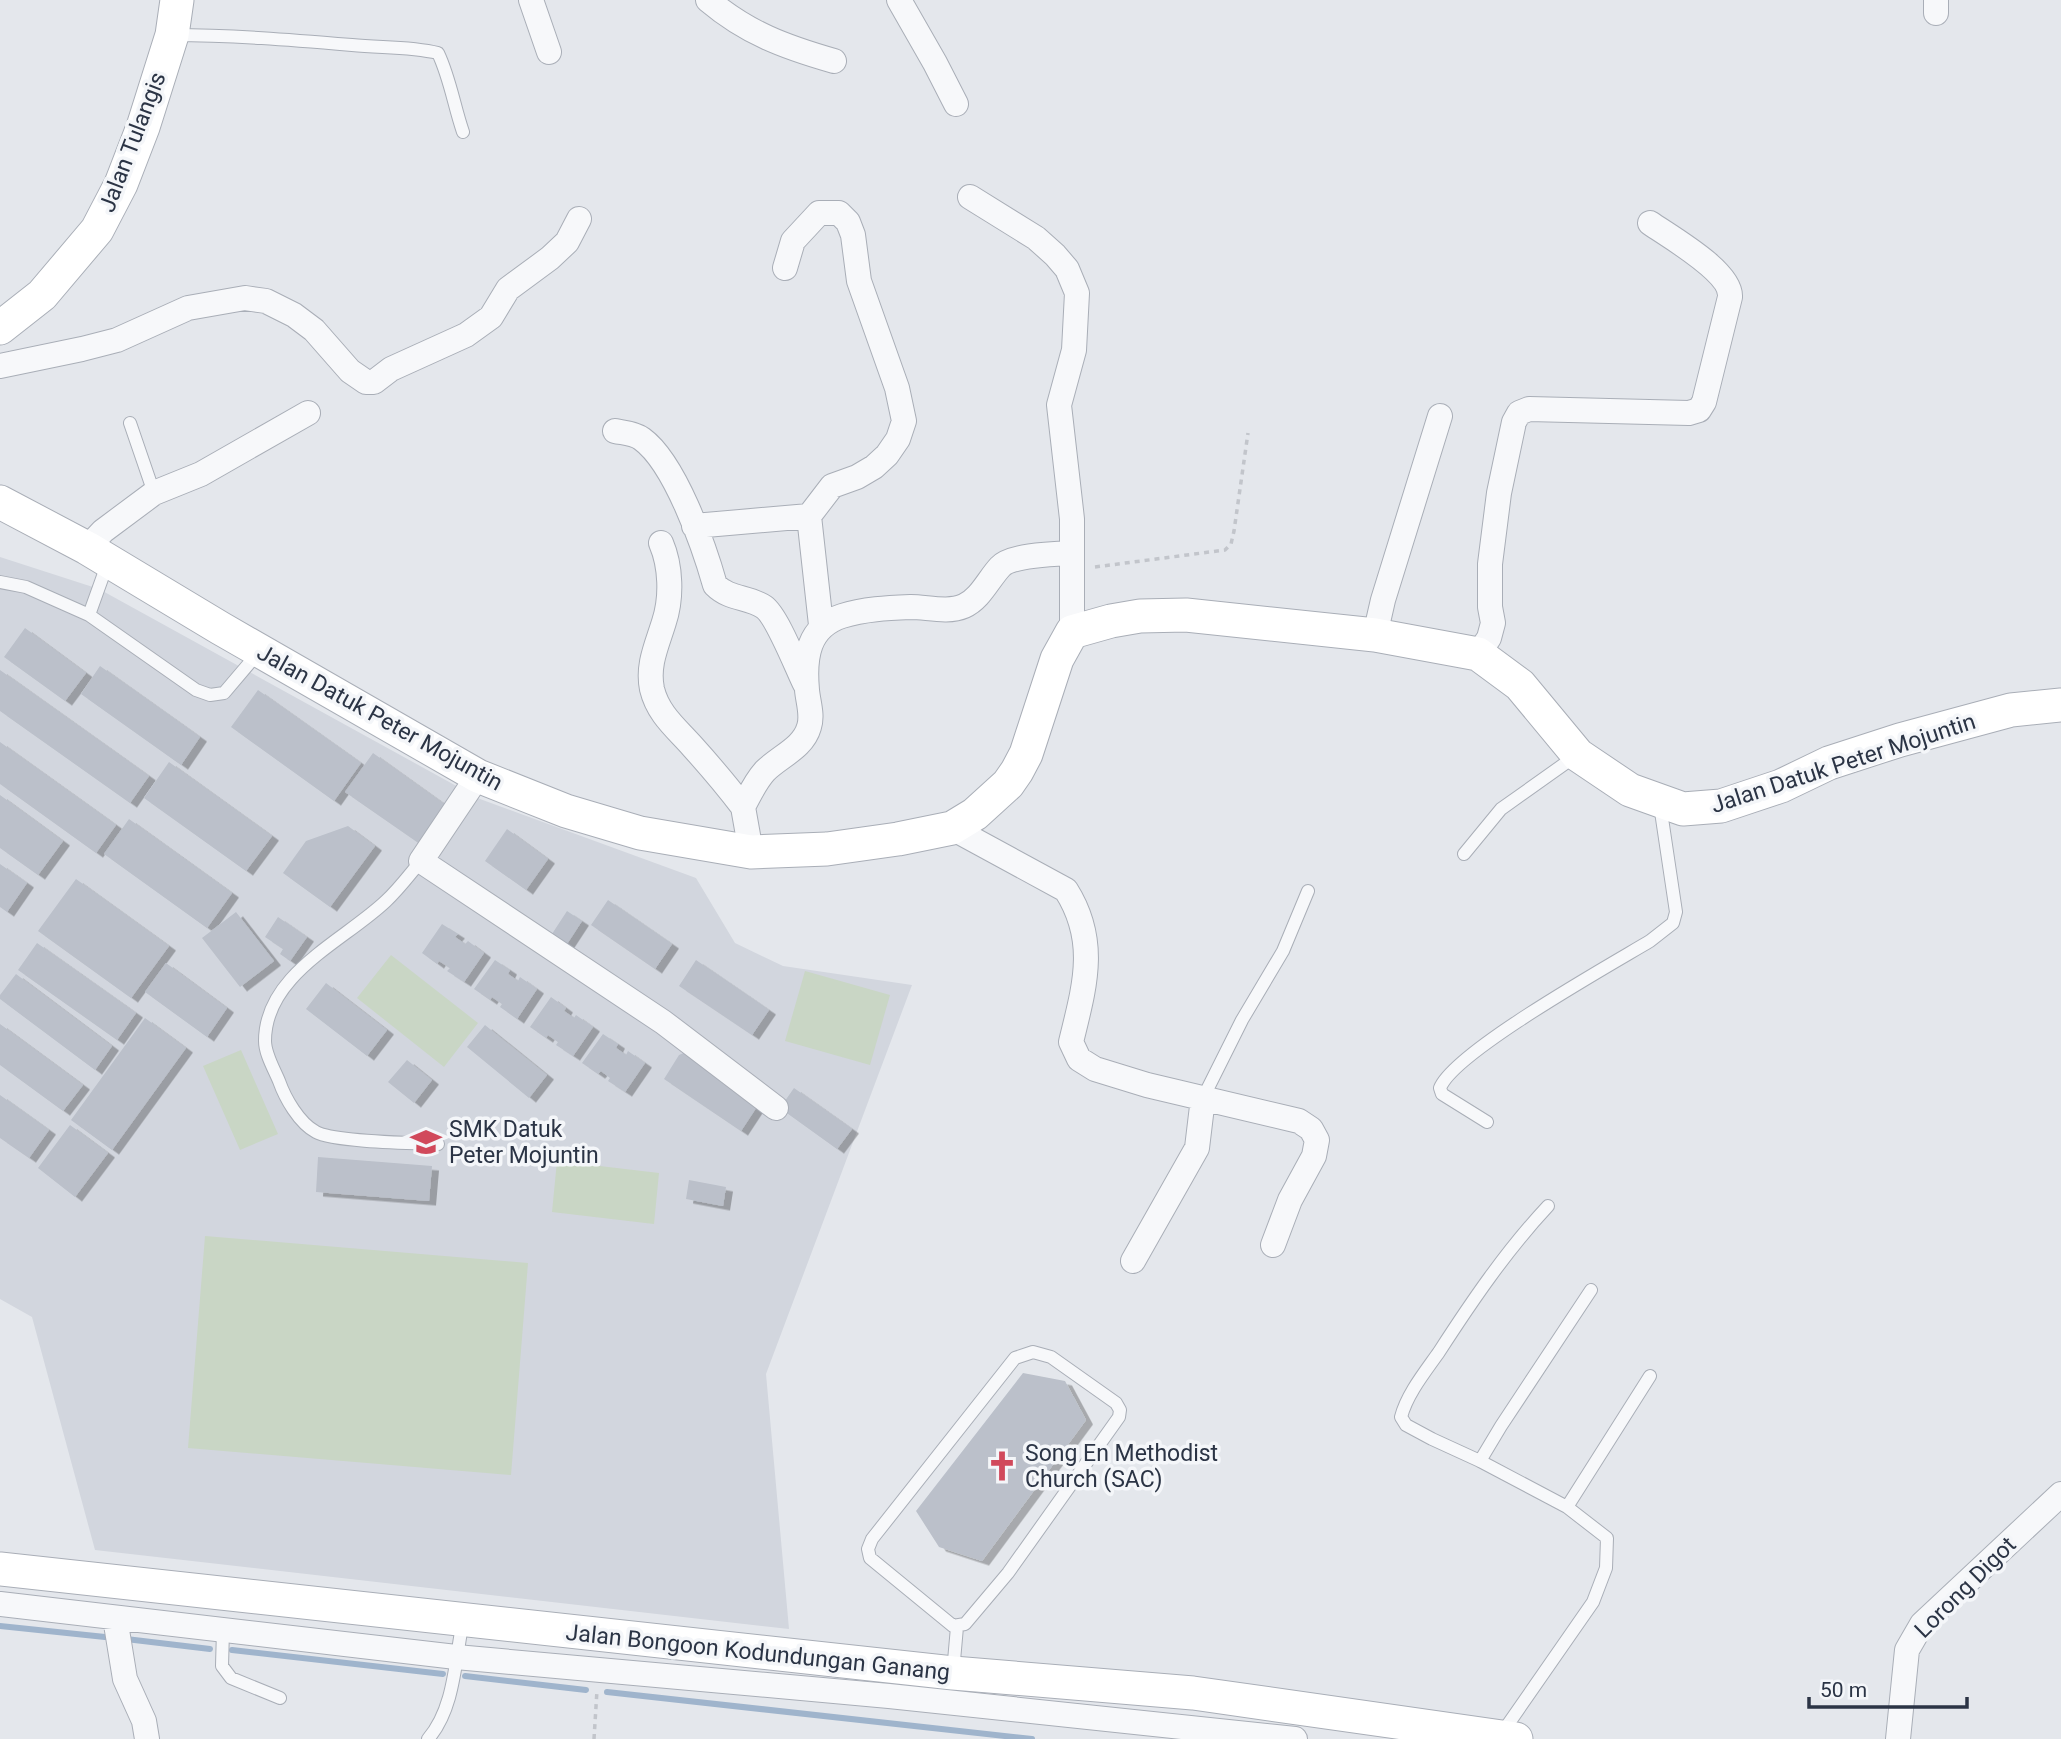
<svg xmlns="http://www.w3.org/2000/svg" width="2061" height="1739" font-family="Roboto,sans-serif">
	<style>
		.built { fill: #d2d6de }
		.green { fill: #c9d6c5 }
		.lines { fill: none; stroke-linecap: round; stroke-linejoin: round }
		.stream { stroke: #9fb4cc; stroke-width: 6 }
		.building { fill: #bbc0ca; filter: url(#shadow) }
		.lane-casing { stroke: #a9aeb7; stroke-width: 14 }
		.street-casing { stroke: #a9aeb7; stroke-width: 26 }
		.secondary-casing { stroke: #a9aeb7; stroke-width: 35 }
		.path { stroke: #c2c5cb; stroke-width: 3.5; stroke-dasharray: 5 5; stroke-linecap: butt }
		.lane { stroke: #f7f8fa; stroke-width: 12 }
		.street { stroke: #f7f8fa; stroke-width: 24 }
		.secondary { stroke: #fff; stroke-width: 33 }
		.labels { text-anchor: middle; stroke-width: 7; stroke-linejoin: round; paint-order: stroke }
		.street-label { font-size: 23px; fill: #2b3445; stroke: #f4f6f9 }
		.poi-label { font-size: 23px; fill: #2b3445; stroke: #f4f6f9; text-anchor: start }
	</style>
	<defs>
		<filter id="shadow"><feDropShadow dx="7" dy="4.5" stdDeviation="0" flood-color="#0004"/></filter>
	</defs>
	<rect width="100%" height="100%" fill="#e4e7ec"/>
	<path class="built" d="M0 557 99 589 480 799 696 878 735 943 783 966 912 985 766 1374 789 1629 95 1550 32 1317 0 1299Z"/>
	<path class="green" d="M391 955 478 1023 444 1067 357 998Z
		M805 971 890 995 870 1065 785 1041Z
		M241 1050 278 1134 240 1150 203 1066Z
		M557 1161 659 1173 654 1224 552 1212Z
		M205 1236 528 1263 511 1475 188 1448Z"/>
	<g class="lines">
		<path class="stream" d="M0 1626 105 1637
			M126 1639 210 1649
			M232 1650 443 1674
			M465 1676 586 1690
			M607 1692 1032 1739"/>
	</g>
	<path class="building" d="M25 628 86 673 65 701 4 657Z
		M100 666 200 737 181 765 81 694Z
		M0 670 149 776 130 803 0 711Z
		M258 690 361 763 334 801 231 727Z
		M0 742 116 825 96 853 0 784Z
		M373 753 447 806 420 844 345 792Z
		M169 762 272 836 246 871 144 798Z
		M0 795 63 841 38 875 0 848Z
		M129 819 232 893 207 928 104 854Z
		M348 826 375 846 330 907 283 873 306 841Z
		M507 829 548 859 526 890 485 861Z
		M0 864 27 883 7 912 0 907Z
		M76 879 169 946 131 998 38 931Z
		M608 900 672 944 655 969 591 925Z
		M567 911 582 921 565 947 550 937Z
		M236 912 274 961 240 987 202 938Z
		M278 917 307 937 290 961 280 954 283 949 265 937Z
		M442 924 458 934 455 937 465 944 468 941 484 953 464 982 447 971 450 968 439 961 437 964 422 953Z
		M37 943 136 1013 117 1040 18 970Z
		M495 960 510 970 508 974 518 981 520 977 537 989 517 1019 500 1007 502 1004 492 997 490 1000 474 989Z
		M696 960 769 1010 752 1035 679 986Z
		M166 963 227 1008 207 1037 145 992Z
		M16 974 112 1046 95 1070 0 999V995Z
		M326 983 387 1030 367 1056 306 1009Z
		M551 997 566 1008 564 1011 574 1018 576 1015 593 1027 573 1056 556 1045 558 1042 548 1035 546 1038 530 1027Z
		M145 1018 186 1048 112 1150 71 1120Z
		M0 1024 83 1085 63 1111 0 1065Z
		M485 1025 547 1075 529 1098 467 1047Z
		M603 1034 618 1044 616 1048 626 1055 628 1051 645 1063 625 1092 608 1081 610 1078 601 1071 598 1074 582 1063Z
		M686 1052 760 1102 741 1131 664 1079 679 1055Z
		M407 1060 432 1080 414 1103 388 1082Z
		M794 1088 852 1129 837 1149 780 1108Z
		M0 1095 49 1130 29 1158 0 1138Z
		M70 1125 108 1153 75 1197 38 1168Z
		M318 1157 432 1166 429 1201 316 1192Z
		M689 1180 726 1187 723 1206 686 1199Z
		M1023 1373 1065 1381 1086 1420 982 1561 939 1547 916 1511Z"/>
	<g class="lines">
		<g class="lane-casing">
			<path id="lane" d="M172 35C232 35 292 40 352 45 381 48 409 46 438 53 450 78 454 106 463 132
				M130 423 154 493
				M108 562 89 615 196 690 210 695 224 693 258 653
				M0 582 26 587 89 615
				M1464 854 1501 809 1577 755
				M421 861C410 874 399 889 386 901 344 941 265 974 265 1041 265 1054 274 1069 279 1081 285 1098 299 1123 316 1132 334 1142 413 1143 438 1144
				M1203 1098 1242 1020 1283 951 1308 891
				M1487 1122 1442 1094 1440 1088C1454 1052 1610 965 1650 941L1673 923 1676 912 1660 805
				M1033 1352 1051 1357 1116 1403 1120 1410 1119 1417 1008 1573 965 1624 953 1626 870 1558 868 1549 872 1539 1015 1358Z
				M1480 1461 1501 1426 1591 1290
				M1567 1507 1650 1376
				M223 1630 222 1666 231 1678 280 1698
				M953 1672 957 1627
				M1502 1733 1593 1602 1606 1568 1607 1538 1567 1507 1480 1461 1432 1439 1406 1425 1401 1417C1407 1394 1425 1372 1439 1352 1472 1301 1506 1251 1548 1206
				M428 1739C455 1708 455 1659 463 1621"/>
		</g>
		<g class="street-casing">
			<path id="street" d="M531 0 549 52
				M708 0C747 33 785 47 834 61
				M899 0 935 63 956 104
				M1936 0V13
				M970 197 1036 238 1055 255 1067 269 1077 293 1074 350 1059 405 1072 519V632
				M0 366 82 349 117 340 188 308 245 298 266 301 294 315 314 330 350 371 366 382H374L391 369 466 335 491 317 508 289 550 258 567 242 579 219
				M615 431C624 433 634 433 642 439 675 463 704 546 715 585 730 600 748 596 764 607 777 616 797 668 805 684
				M809 516 821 625
				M694 526 809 516 832 486 857 477 874 467 887 455 898 439 904 421 897 388 859 281 853 235 848 222 839 213H819L793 241 785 268
				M661 543C671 566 672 598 664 622 657 645 647 665 652 689 658 714 676 728 692 746 710 766 727 786 743 807
				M87 548 103 531 154 493 201 474 308 413
				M1375 635 1383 600 1440 416
				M1478 654 1489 638 1493 623 1490 607V564L1499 493 1514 422 1519 413 1529 409 1689 413 1699 410 1704 402 1730 297C1732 272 1670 237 1650 223
				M478 776 421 861 663 1022 776 1108
				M952 828 1066 890C1099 942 1084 988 1071 1042L1079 1059 1095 1069 1147 1085 1299 1121 1311 1129 1317 1140 1314 1156 1290 1200 1273 1245
				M751 852 743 807C750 794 755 782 765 771 780 756 803 748 809 727 813 715 808 702 807 690 804 657 808 627 842 616 864 609 888 608 911 607 927 607 948 613 964 606 980 599 988 580 1000 567 1011 555 1054 554 1072 553
				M1133 1261 1197 1148 1203 1098
				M0 1604 456 1657 889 1696 1295 1739
				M115 1618 125 1679 144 1721 147 1739
				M1898 1739 1907 1650 1922 1624 2061 1494"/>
		</g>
		<g class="secondary-casing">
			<path id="secondary" d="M0 328 42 295 97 230 121 184 143 127 172 35 177 0
				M0 502 87 548 220 628 478 776 566 811 640 833 751 852 827 849 898 839 952 828 975 814 1008 784 1017 771 1026 754 1057 659 1072 632 1111 621 1140 616 1186 615 1375 635 1478 654 1520 685 1578 755 1630 790 1683 809 1721 806 1781 786 1829 763 1900 740 2011 710 2061 705
				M0 1569 953 1673 1193 1693 1516 1739"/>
		</g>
		<path class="path" d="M1095 567 1225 550 1231 544 1234 531 1248 433
			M594 1739 597 1690"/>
		<use href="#lane" class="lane"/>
		<use href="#street" class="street"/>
		<use href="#secondary" class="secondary"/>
	</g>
	<defs>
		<g id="school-bare" transform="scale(2.415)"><path d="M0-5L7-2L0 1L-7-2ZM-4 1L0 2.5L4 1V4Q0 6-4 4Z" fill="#d1495b" stroke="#f4f6f9" stroke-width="2.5" paint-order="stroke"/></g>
		<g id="church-bare" transform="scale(2.415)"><path d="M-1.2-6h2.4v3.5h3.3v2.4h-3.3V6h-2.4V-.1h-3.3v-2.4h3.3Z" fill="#d1495b" stroke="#f4f6f9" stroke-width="2.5" paint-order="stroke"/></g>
	</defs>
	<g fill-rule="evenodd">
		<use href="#school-bare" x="426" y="1142"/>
		<use href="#church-bare" x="1002" y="1466"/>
	</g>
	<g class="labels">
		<g class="street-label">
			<text transform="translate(132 142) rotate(-69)" y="8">Jalan Tulangis</text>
			<text transform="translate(380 717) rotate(29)" y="8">Jalan Datuk Peter Mojuntin</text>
			<text transform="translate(1843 763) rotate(-18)" y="8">Jalan Datuk Peter Mojuntin</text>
			<text transform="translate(1965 1587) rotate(-45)" y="8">Lorong Digot</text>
			<text transform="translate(758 1652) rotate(6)" y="8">Jalan Bongoon Kodundungan Ganang</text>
		</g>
		<g class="poi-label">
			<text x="449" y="1137">SMK Datuk<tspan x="449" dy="26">Peter Mojuntin</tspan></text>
			<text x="1025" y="1461">Song En Methodist<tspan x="1025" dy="26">Church (SAC)</tspan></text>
		</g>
	</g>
	<path d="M1809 1697v10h158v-10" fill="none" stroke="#2b3445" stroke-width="3.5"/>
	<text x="1820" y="1697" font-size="21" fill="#2b3445" stroke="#f4f6f9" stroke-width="5" paint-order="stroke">50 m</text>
</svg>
